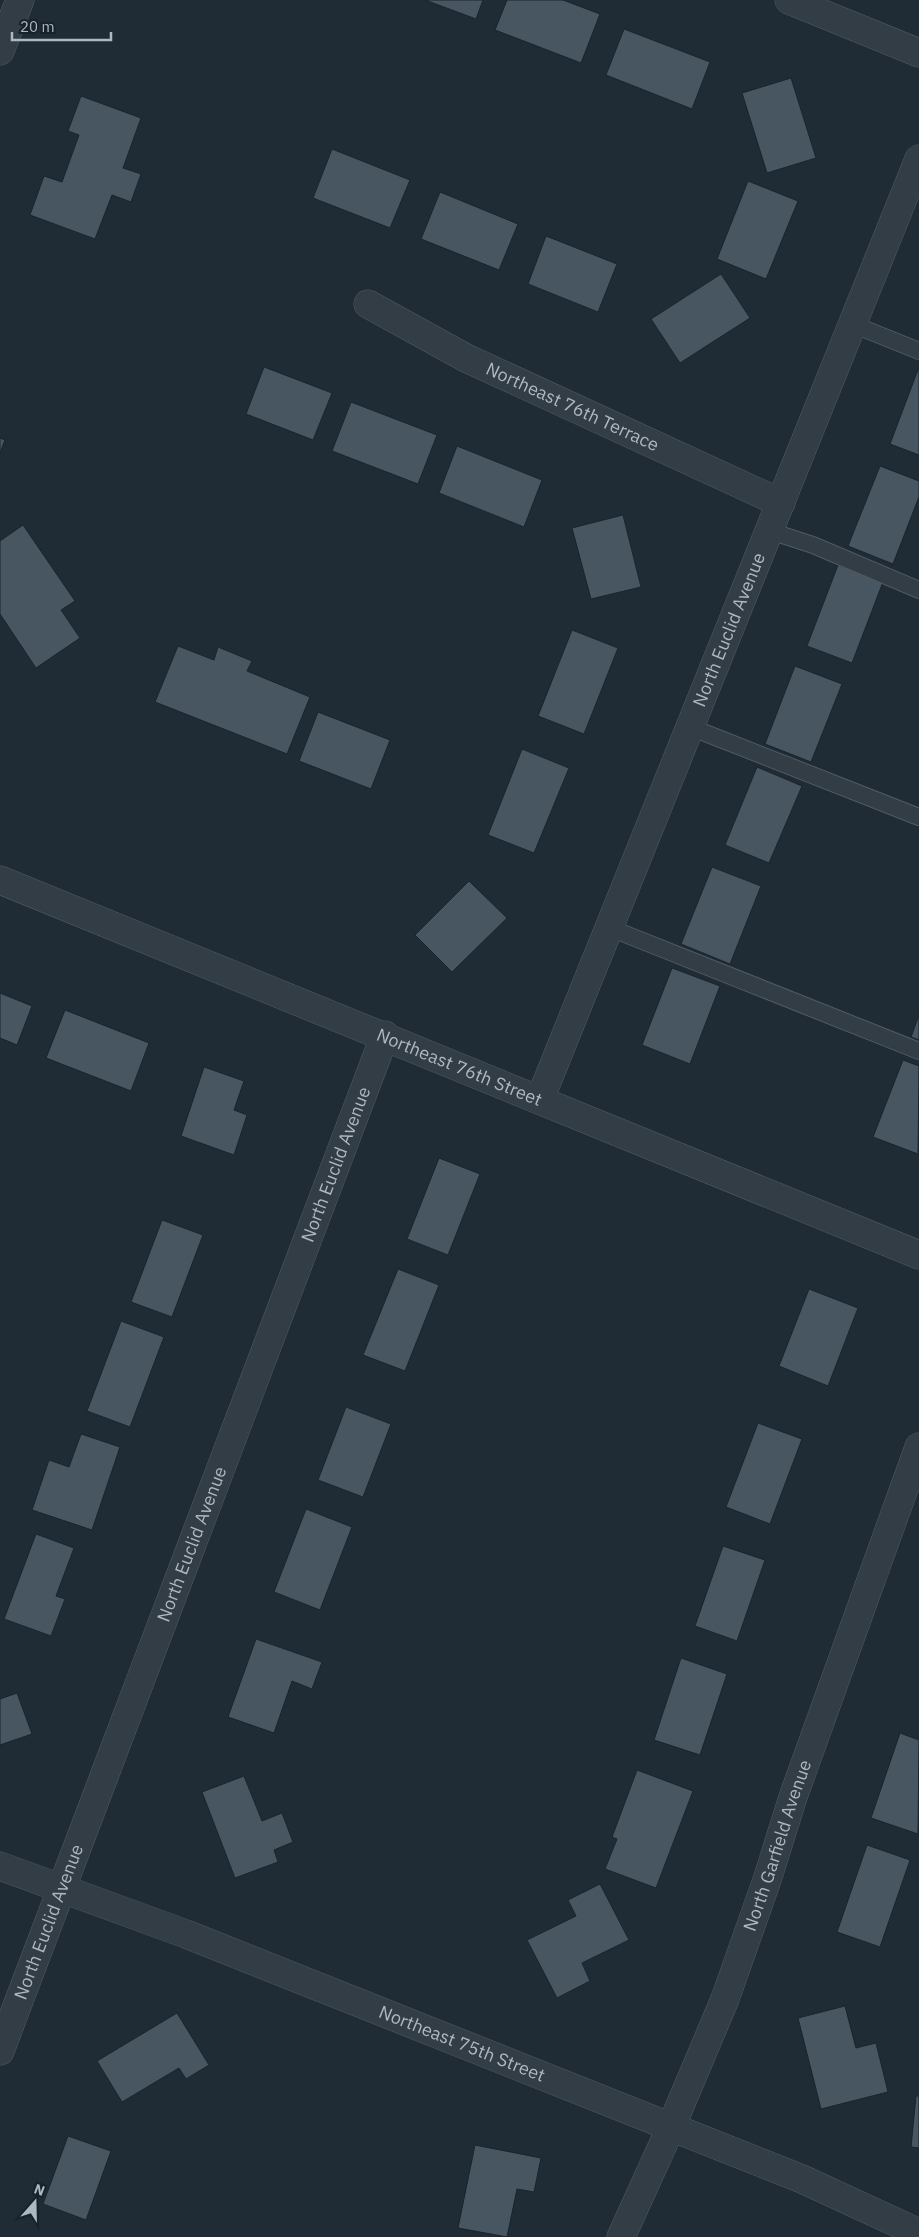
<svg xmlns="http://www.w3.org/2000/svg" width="919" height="2237" font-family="'IBM Plex Sans',sans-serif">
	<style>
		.building { fill: #475661; stroke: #1a242c }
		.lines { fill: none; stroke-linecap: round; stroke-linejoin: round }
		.service-casing { stroke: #505b64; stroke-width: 18 }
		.minor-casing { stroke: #505b64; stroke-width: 29 }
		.tertiary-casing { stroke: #505b64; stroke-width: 29 }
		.service { stroke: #333d45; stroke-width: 16 }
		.minor { stroke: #333d45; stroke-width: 28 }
		.tertiary { stroke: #333d45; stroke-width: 28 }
		.labels { text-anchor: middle; stroke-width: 4; stroke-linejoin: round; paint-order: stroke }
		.street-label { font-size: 18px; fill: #acb8c3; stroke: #18222a }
	</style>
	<rect width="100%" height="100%" fill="#1f2b35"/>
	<path class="building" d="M425 0H483L476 19Z
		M507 0H563L600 14 581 63 495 30Z
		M624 29 710 62 692 109 606 75Z
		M791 78 816 158 767 173 742 93Z
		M81 96 141 118 123 168 141 174 131 202 112 195 95 239 30 215 44 176 62 182 79 135 68 131Z
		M332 149 410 180 390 228 313 198Z
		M748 181 798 201 766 279 717 259Z
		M440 192 518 224 499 270 421 239Z
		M546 236 617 264 598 312 528 284Z
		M721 274 750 318 680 363 651 319Z
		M264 367 332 393 313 440 246 414Z
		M919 367V455L890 444Z
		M351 402 437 435 418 484 332 451Z
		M0 438 5 440 0 453Z
		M457 446 542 480 524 527 439 493Z
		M880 466 919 481V497L893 564 848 546Z
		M623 515 641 587 591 599 572 528Z
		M23 525 75 601 61 610 80 638 36 668 0 614V541Z
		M838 565 883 582 852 663 807 646Z
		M572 630 618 648 584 734 538 716Z
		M178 646 214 660 218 647 252 661 247 671 310 697 287 754 155 702Z
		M795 666 842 684 811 762 765 744Z
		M318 712 390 740 371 789 299 761Z
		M522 749 569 768 534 853 488 835Z
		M757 767 802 786 769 863 725 845Z
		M712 867 761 886 730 964 681 944Z
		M469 881 507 918 452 972 415 935Z
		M672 968 720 986 690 1064 642 1045Z
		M0 993 32 1006 17 1045 0 1038Z
		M65 1010 149 1043 131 1091 46 1058Z
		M919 1015V1040L911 1037Z
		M903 1060 919 1066 918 1154 873 1137Z
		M204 1067 244 1081 234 1110 247 1115 234 1155 181 1136Z
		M439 1158 480 1174 448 1255 407 1239Z
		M162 1220 203 1235 172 1317 131 1302Z
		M398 1269 439 1285 405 1371 363 1355Z
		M809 1289 858 1308 828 1386 779 1366Z
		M121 1321 164 1337 130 1427 87 1411Z
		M346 1407 391 1424 363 1497 318 1480Z
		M758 1423 802 1439 770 1524 726 1507Z
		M81 1434 120 1447 92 1530 32 1510 49 1460 69 1467Z
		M306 1509 352 1527 320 1610 274 1592Z
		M36 1534 74 1548 56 1596 65 1599 51 1636 4 1619Z
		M723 1546 765 1560 737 1641 695 1626Z
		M256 1639 322 1662 312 1689 292 1681 274 1733 228 1717Z
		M681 1658 727 1674 700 1755 654 1740Z
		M17 1693 32 1734 0 1745V1699Z
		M900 1733 919 1740 918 1834 871 1818Z
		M637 1770 693 1791 656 1888 605 1869 617 1839 612 1837Z
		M244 1776 262 1821 282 1813 293 1842 274 1850 278 1862 235 1878 202 1792Z
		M867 1845 910 1860 880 1947 837 1932Z
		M600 1884 629 1940 582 1963 590 1981 557 1998 527 1940 576 1916 568 1900Z
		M845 2006 856 2048 876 2043 888 2092 821 2109 798 2018Z
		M177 2013 209 2065 186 2079 179 2068 122 2102 97 2061Z
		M916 2096H919V2148L911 2147Z
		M68 2136 111 2151 86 2220 43 2204Z
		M475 2145 541 2158 534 2192 517 2189 507 2237 458 2228Z"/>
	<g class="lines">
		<g class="service-casing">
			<path id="service" d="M852 324 919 351
				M770 531 813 545 919 590
				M690 727 919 817
				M610 928 919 1051"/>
		</g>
		<g class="minor-casing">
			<g id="minor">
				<path d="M789 0 919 53"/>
				<path d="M0 51 20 0"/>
				<path id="s1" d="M368 304 466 358 781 503"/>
				<path id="s2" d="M540 1099 919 159"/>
				<path id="s3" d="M0 1866 186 1934 671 2127 802 2179 919 2233"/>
				<path id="s4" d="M0 2051 385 1035"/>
				<path id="s5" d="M621 2237 671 2127 725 1999 768 1877 793 1797 919 1447"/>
			</g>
		</g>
		<g class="tertiary-casing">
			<g id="tertiary">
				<path id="s6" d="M0 880 919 1255"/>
			</g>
		</g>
		<use href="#service" class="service"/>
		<use href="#minor" class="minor"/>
		<use href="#tertiary" class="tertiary"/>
	</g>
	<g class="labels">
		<g class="street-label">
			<text dy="6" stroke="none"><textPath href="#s1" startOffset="229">Northeast 76th Terrace</textPath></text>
			<text dy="6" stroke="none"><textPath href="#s2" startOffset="506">North Euclid Avenue</textPath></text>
			<text dy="6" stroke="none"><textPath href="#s6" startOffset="496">Northeast 76th Street</textPath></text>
			<text dy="6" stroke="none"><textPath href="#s4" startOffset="948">North Euclid Avenue</textPath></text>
			<text dy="6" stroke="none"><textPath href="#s4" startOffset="542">North Euclid Avenue</textPath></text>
			<text dy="6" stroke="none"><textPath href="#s5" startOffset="422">North Garfield Avenue</textPath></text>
			<text dy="6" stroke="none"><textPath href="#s4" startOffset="138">North Euclid Avenue</textPath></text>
			<text dy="6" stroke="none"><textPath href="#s3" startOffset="495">Northeast 75th Street</textPath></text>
		</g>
	</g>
	<g transform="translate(35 2202) rotate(20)" stroke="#18222a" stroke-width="4" paint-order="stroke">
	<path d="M0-4L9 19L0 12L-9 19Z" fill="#acb8c3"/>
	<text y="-8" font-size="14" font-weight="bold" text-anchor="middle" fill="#acb8c3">N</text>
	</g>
	<path d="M12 32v8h99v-8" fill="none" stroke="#acb8c3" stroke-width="2.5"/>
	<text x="20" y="32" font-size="15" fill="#acb8c3" stroke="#18222a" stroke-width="4" paint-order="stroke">20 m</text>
</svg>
